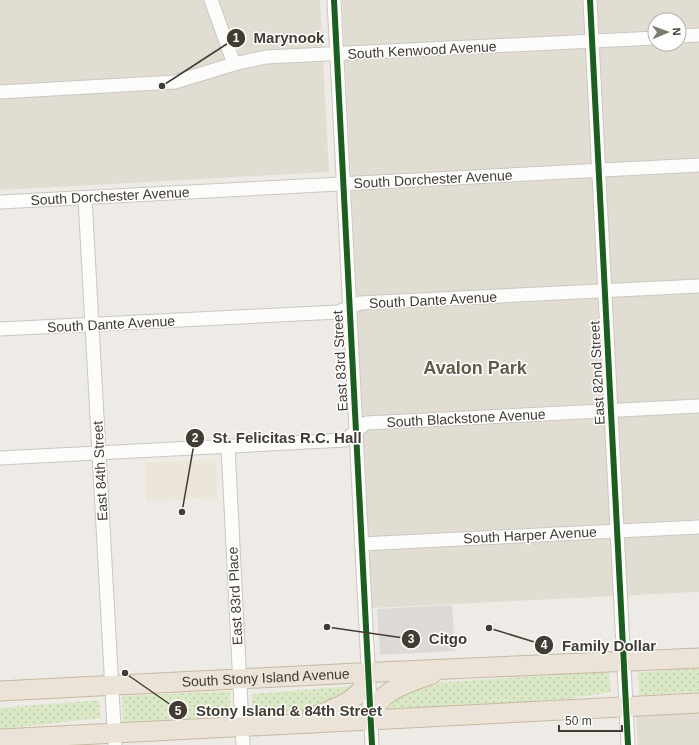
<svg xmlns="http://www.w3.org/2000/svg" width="699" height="745" font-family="Arial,sans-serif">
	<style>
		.residential { fill: #e2ddd3; fill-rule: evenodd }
		.education { fill: #ece6d8 }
		.grass { fill: url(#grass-dots) }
		.parking { fill: #dddad6 }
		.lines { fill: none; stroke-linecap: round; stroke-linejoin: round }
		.minor-casing { stroke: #cac7c2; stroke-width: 15 }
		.highway-casing { stroke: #c6b8a1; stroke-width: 21 }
		.minor { stroke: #fcfcfb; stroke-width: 13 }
		.highway { stroke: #ebe3d7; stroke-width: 19 }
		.cycleway-casing { stroke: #fff; stroke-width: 8 }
		.cycleway { stroke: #1b5e20; stroke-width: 6 }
		.labels { text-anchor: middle; stroke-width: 3; stroke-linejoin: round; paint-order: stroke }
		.street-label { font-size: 14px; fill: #433c33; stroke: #fff }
		.district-label { font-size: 18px; font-weight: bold; fill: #655a4a; stroke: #fff }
		.leader { fill: none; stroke: #433c33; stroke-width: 1.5 }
		.callout-dot { fill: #433c33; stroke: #fff; stroke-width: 1.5 }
		.mark-label { font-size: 12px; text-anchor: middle; font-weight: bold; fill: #fff }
		.callout-label { font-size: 15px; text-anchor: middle; font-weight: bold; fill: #433c33; stroke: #fff; stroke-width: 3; stroke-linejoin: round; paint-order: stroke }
	</style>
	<defs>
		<pattern id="grass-dots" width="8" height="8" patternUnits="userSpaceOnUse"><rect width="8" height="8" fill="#dbe8c6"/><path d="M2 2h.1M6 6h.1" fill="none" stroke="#bdc8ab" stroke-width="1.8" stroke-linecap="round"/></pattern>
	</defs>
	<rect width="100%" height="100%" fill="#eeebe6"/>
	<path class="residential" d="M0 0H320L329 172 0 190Z
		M342 0H699V592L372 608ZM655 20H679V44H655Z
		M699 713V745H638L636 716Z"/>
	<path class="education" d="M216 460 217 498 146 501 145 463Z"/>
	<path class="grass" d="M699 667V692L639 695 638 673Z
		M609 671 611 692 561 700 383 710V702L435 683Z
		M353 686V692L319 710 252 716V694Z
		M230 691V714L175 720 123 723 122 696Z
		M99 700 101 718 0 729V708Z"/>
	<path class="parking" d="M452 605 455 651 380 655 377 609Z"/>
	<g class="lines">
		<g class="minor-casing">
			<path id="minor" d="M211 0 234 64
				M334 0 372 745
				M590 0 628 745
				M679 36 699 35
				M0 92 175 82 234 64 266 57 655 38
				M85 198 115 745
				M0 202 699 165
				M0 329 338 312 360 303 699 286
				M228 446 243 745
				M0 458 345 440 366 423 699 406
				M361 544 699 527"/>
		</g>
		<g class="highway-casing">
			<g id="highway">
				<path id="s1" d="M0 691 357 673 699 658"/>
				<path d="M311 718C327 711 354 704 363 687 365 683 366 677 367 672"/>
				<path d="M371 719C376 691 408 683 432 674"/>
				<path d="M0 739 699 703"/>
			</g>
		</g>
		<use href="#minor" class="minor"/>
		<use href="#highway" class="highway"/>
		<g class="cycleway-casing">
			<path id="cycleway" d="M334 0 372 745
				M590 0 628 745"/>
		</g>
		<use href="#cycleway" class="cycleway"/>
	</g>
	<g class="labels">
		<g class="street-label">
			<text transform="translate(422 50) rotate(-3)" y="5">South Kenwood Avenue</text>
			<text transform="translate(433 179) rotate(-3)" y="5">South Dorchester Avenue</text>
			<text transform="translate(110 196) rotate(-3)" y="5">South Dorchester Avenue</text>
			<text transform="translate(433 300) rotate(-3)" y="5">South Dante Avenue</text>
			<text transform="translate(111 324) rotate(-3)" y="5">South Dante Avenue</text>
			<text transform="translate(340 361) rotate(-93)" y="5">East 83rd Street</text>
			<text transform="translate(597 373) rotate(-93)" y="5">East 82nd Street</text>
			<text transform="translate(466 418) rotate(-3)" y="5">South Blackstone Avenue</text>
			<text transform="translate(100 471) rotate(-93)" y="5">East 84th Street</text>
			<text transform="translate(530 535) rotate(-3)" y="5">South Harper Avenue</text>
			<text transform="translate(235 596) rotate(-93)" y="5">East 83rd Place</text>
			<text dy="5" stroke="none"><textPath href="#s1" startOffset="266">South Stony Island Avenue</textPath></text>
		</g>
		<g class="district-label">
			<text x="475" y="374">Avalon Park</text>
		</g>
	</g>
	<path class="leader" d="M162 86L236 38M182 512L195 438M327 627L411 639M489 628L544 645M125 673L178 710"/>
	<g class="callout-dot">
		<circle cx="162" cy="86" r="4"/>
		<circle cx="182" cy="512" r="4"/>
		<circle cx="327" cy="627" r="4"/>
		<circle cx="489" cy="628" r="4"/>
		<circle cx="125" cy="673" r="4"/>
		<circle cx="236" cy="38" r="10"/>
		<circle cx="195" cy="438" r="10"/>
		<circle cx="411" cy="639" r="10"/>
		<circle cx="544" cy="645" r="10"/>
		<circle cx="178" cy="710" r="10"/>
	</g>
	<g class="mark-label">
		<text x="236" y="42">1</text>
		<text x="195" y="442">2</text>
		<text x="411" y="643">3</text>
		<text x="544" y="649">4</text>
		<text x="178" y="715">5</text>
	</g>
	<g class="callout-label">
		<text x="289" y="43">Marynook</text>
		<text x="287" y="443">St. Felicitas R.C. Hall</text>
		<text x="448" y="644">Citgo</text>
		<text x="609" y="651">Family Dollar</text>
		<text x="289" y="716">Stony Island &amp; 84th Street</text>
	</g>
	<g transform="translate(667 32) rotate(88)"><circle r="19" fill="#ffffff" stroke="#b4b1ad"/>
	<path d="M0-3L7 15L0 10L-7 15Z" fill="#7f7972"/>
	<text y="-6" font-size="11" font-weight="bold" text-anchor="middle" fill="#433c33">N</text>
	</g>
	<path d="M559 725v6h63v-6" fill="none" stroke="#433c33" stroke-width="2"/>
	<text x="565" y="725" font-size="12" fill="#433c33" stroke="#ffffff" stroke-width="3" paint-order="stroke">50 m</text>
</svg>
